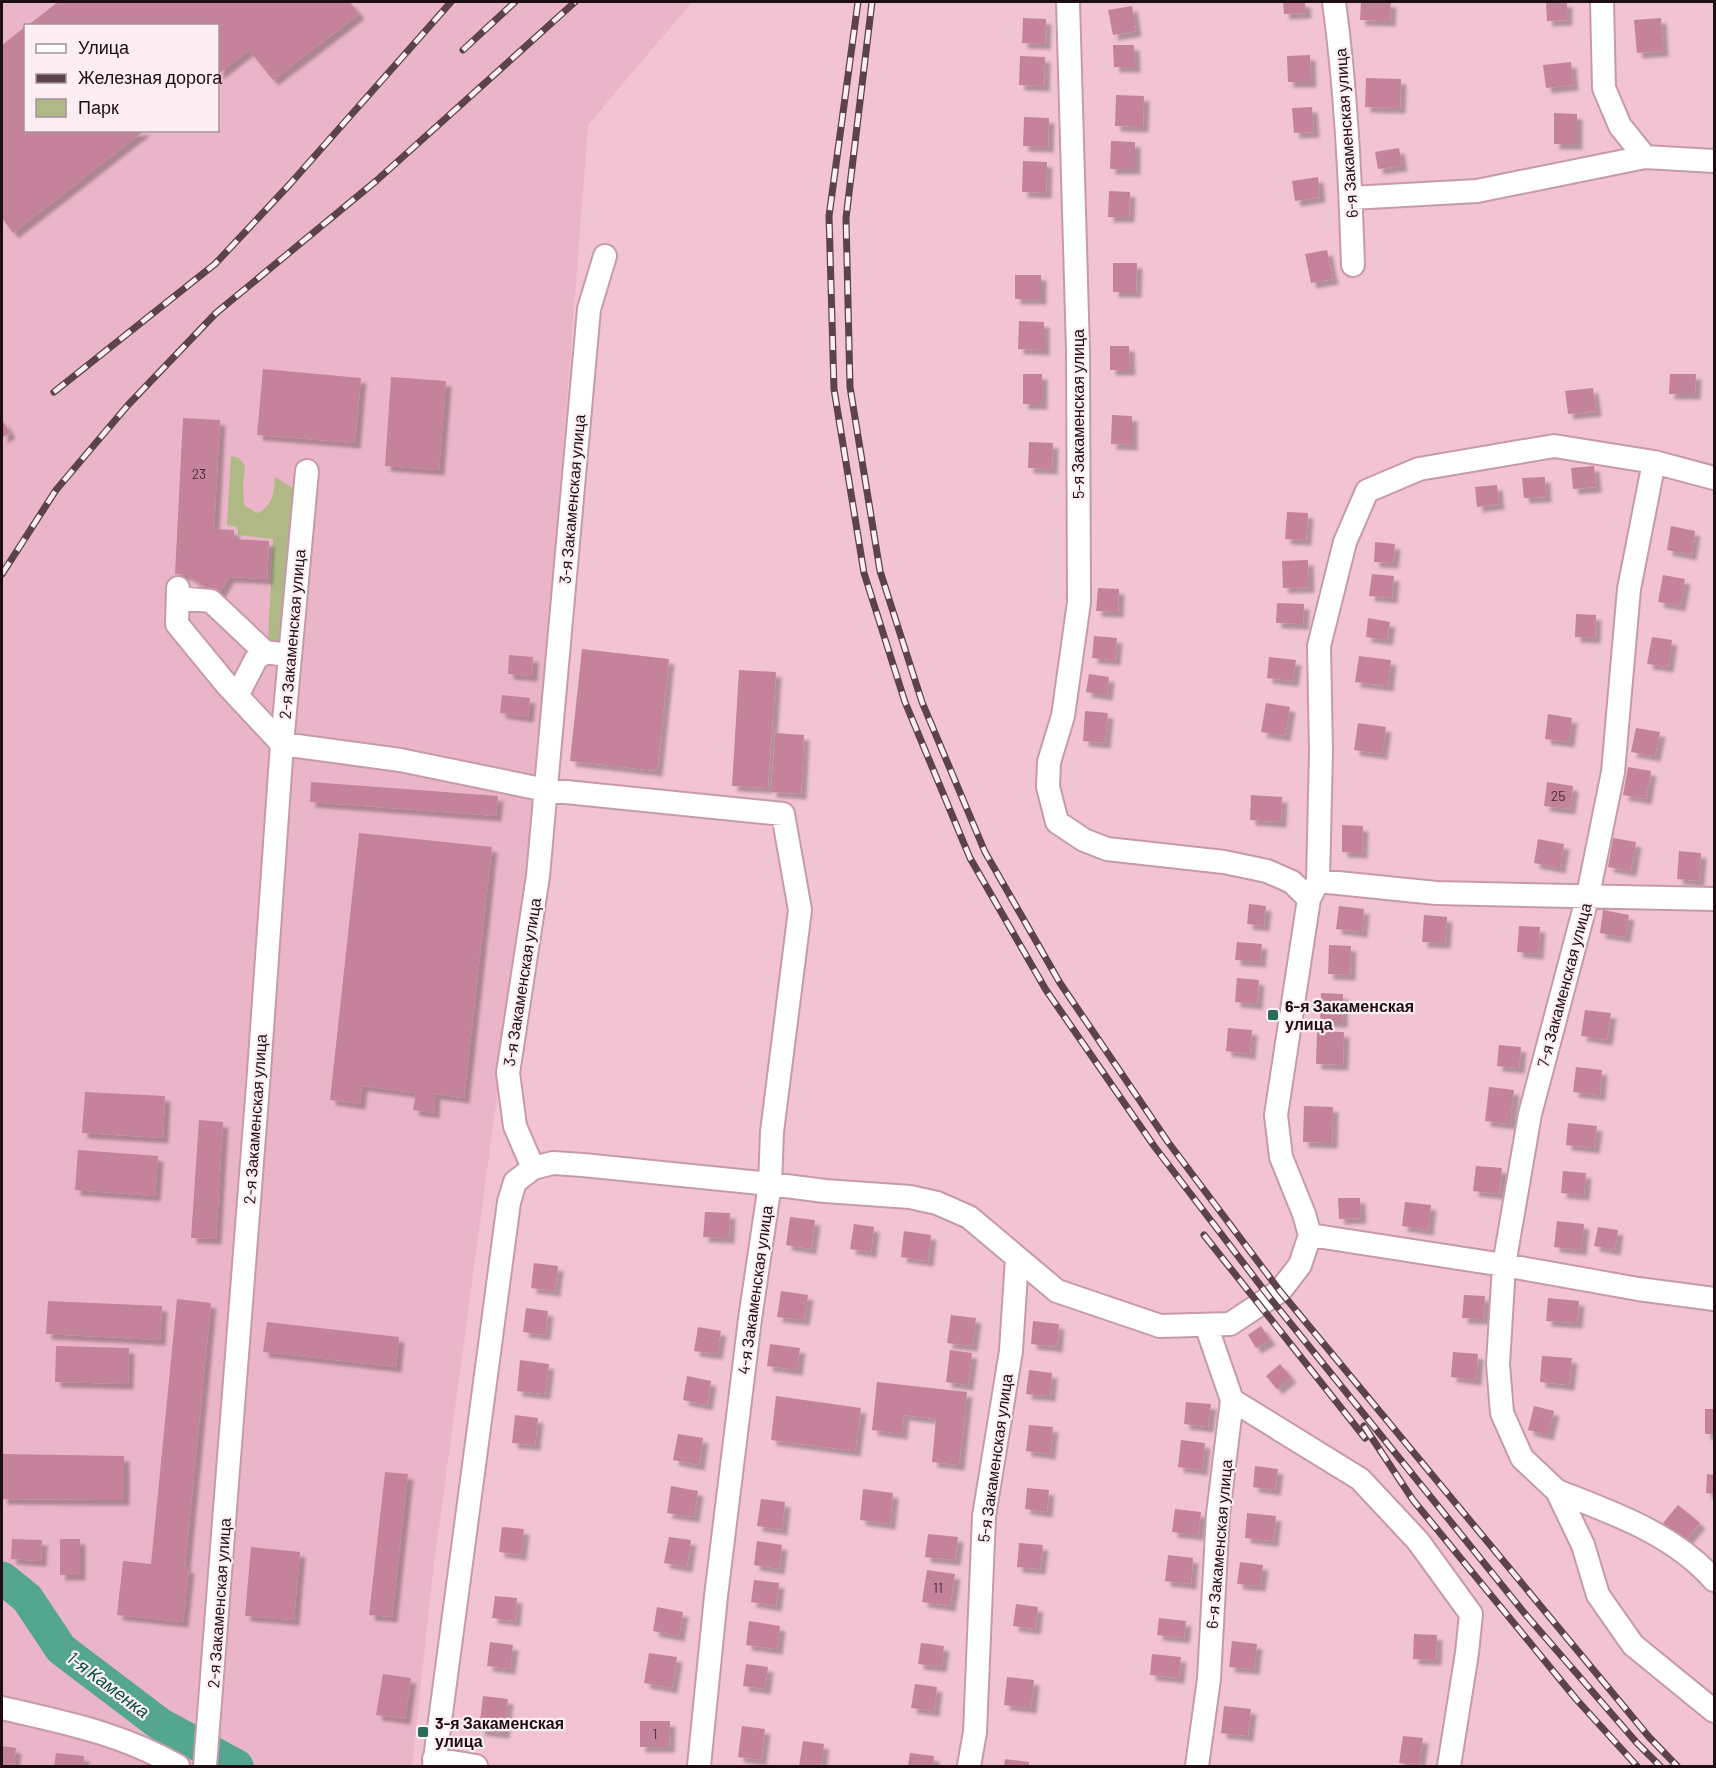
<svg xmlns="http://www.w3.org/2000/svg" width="1716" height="1768" font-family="Barlow,sans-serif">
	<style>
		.built { fill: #ebb5c9; fill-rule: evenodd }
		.green { fill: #b0b885 }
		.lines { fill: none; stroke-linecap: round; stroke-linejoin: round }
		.river { stroke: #55a691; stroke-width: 33 }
		.building { fill: #c4839b; filter: url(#shadow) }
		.minor-casing { stroke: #c79aaa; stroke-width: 26 }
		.minor { stroke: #fff; stroke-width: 22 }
		.rail-casing { stroke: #5b424b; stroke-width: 7 }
		.rail { stroke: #fdeef3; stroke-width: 4.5; stroke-dasharray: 14; stroke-linecap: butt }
		.poi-dot { fill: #286b5b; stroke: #fdeef3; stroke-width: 2 }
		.labels { text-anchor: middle; stroke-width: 4.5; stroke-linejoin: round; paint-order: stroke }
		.number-label { font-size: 14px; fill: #482b36 }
		.street-label { font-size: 16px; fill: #1e0e14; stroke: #fdeef3 }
		.poi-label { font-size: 16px; font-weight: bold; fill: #1e0e14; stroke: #fdeef3; text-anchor: start }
		.water-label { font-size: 18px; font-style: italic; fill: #034d40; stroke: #fdeef3 }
	</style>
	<defs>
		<filter id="shadow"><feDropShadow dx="5.5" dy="5.5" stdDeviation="1.5" flood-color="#0004"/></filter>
	</defs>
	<rect width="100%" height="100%" fill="#f1c3d3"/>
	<path class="built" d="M2 2H692L588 125 536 807 433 1572 412 1766H2ZM26 26H218V130H26Z"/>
	<path class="green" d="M231 456 239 458 245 466 243 485 244 505 257 513C273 506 274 493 275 477L296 490 285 640 278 646 268 642 273 539 238 535 237 527 227 525Z"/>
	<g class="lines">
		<path class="river" d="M2 1578 27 1598 61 1649 160 1724 237 1766"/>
	</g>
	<path class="building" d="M58 2H350L359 14 273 80 249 50 218 74V26H27Z
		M1283 2H1305L1306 13 1284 14Z
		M1361 2H1391L1390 21 1360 20Z
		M1546 2H1567V20L1547 21Z
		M1132 6 1136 31 1113 35 1108 10Z
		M1023 18 1046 19 1045 44 1022 43Z
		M1661 18 1663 51 1637 53 1634 20Z
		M26 26V130H145L13 233 2 218V45Z
		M1113 45H1134L1135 67H1114Z
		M1310 55 1311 82H1288L1287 56Z
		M1020 56 1045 57 1044 86 1019 85Z
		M1571 62 1573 85 1546 88 1543 65Z
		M1366 78 1401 79 1400 108 1365 107Z
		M1116 95 1144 96 1143 127 1115 126Z
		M1312 107 1314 132 1294 133 1292 108Z
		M1554 113 1577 114V144H1554Z
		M1024 117 1049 118 1048 147 1023 146Z
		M1111 141 1135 142V169H1110Z
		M1399 148 1402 166 1378 169 1375 152Z
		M1023 161 1047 162 1046 193 1022 192Z
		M1318 177 1320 197 1295 201 1292 181Z
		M1109 191 1130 192 1129 217H1108Z
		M1327 250 1333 279 1311 283 1305 254Z
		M1113 263H1137L1136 292H1113Z
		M1015 275H1041V299H1015Z
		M1019 321 1044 322V350L1018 349Z
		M1110 346H1129L1130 370H1110Z
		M263 369 361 378 355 443 257 435Z
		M1023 374H1042V404H1023Z
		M1670 374H1696L1695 394H1669Z
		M391 377 446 381 439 470 385 466Z
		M1593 388 1596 411 1568 414 1565 391Z
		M1112 415 1132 416V445L1111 444Z
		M183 418 220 420 214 529 234 530V539L269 541 267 579 229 577 218 595 187 575 175 574Z
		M2 419 10 433 2 438Z
		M1029 442 1053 443 1052 469 1028 468Z
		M1594 466 1596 487 1573 489 1571 468Z
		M1545 477 1546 497 1524 498 1522 478Z
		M1497 485 1499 504 1477 507 1475 487Z
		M1287 512 1308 513 1306 540 1285 539Z
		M1671 526 1695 531 1691 555 1667 550Z
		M1375 542 1395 544 1393 563 1374 562Z
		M1308 560 1309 587 1283 588 1282 561Z
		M1372 574 1394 576 1392 598 1369 596Z
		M1663 575 1685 579 1680 606 1658 602Z
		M1098 588 1119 589 1118 612 1096 611Z
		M1277 603 1304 604 1303 624 1276 623Z
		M1576 614 1596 615 1595 638 1575 637Z
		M1368 618 1390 622 1387 640 1366 637Z
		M1094 636 1117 638 1115 660 1092 658Z
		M1652 637 1672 640 1668 667 1647 664Z
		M582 649 669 659 657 771 570 761Z
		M509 655 533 657 532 676 508 674Z
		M1359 656 1391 660 1388 686 1355 682Z
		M1269 657 1296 660 1293 681 1267 678Z
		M739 670 776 672 768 788 732 786Z
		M1089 674 1109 677 1107 695 1086 692Z
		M502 695 530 698 528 717 500 713Z
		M1266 703 1290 707 1285 736 1261 732Z
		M1085 711 1108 713 1105 743 1083 741Z
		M1548 714 1572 718 1569 742 1545 739Z
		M1358 723 1386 727 1382 754 1354 750Z
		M1636 728 1660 732 1655 756 1631 752Z
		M775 733 804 735 801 794 771 792Z
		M1628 767 1651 771 1646 799 1623 795Z
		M311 782 498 796 496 816 310 802Z
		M1547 782 1573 786 1570 809 1544 806Z
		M1251 795 1282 797 1281 822 1250 820Z
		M1342 825 1363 826 1362 853 1342 852Z
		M359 833 492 847 464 1098 435 1094 434 1113 413 1110 416 1093 362 1086 360 1104 330 1100Z
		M1613 838 1636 842 1631 871 1608 867Z
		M1538 839 1564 844 1560 868 1534 863Z
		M1679 851 1701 853 1699 881 1677 879Z
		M1249 904 1266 906 1264 926 1247 924Z
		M1339 906 1364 909 1362 932 1336 929Z
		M1603 910 1629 915 1625 937 1600 933Z
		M1424 915 1447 917 1445 943 1422 942Z
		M1519 926 1540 927 1538 954 1517 952Z
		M1237 942 1262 944 1260 962 1235 960Z
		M1329 945 1351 946 1350 975 1328 974Z
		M1237 978 1259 980 1257 1004 1235 1002Z
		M1321 993 1343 994 1342 1022H1320Z
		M1585 1010 1611 1013 1607 1040 1581 1036Z
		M1228 1028 1252 1030 1250 1054 1226 1051Z
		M1317 1031 1344 1032 1343 1065 1316 1064Z
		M1499 1045 1521 1047 1519 1068 1497 1066Z
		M1576 1067 1602 1070 1600 1095 1573 1092Z
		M1489 1087 1514 1090 1510 1124 1485 1121Z
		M85 1092 165 1096 163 1138 82 1133Z
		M1304 1106 1333 1107 1332 1143 1303 1142Z
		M199 1120 223 1122 216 1239 191 1238Z
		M1568 1123 1597 1126 1594 1148 1566 1145Z
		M78 1150 158 1156 155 1196 75 1190Z
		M1476 1166 1502 1168 1499 1194 1473 1191Z
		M1563 1171 1586 1173 1584 1195 1561 1193Z
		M1338 1198H1360L1361 1218 1339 1219Z
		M1405 1202 1431 1205 1428 1230 1402 1226Z
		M705 1212 730 1213 729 1238 703 1237Z
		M790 1217 815 1220 811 1249 786 1245Z
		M1557 1221 1584 1224 1581 1250 1554 1247Z
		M854 1224 874 1227 871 1252 850 1249Z
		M1598 1227 1618 1230 1615 1250 1594 1246Z
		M904 1231 931 1235 928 1261 901 1257Z
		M534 1263 558 1266 555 1291 531 1288Z
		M781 1291 808 1295 804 1320 777 1317Z
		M1464 1295 1485 1296 1483 1319 1462 1318Z
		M1548 1298 1579 1301 1577 1323 1546 1321Z
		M177 1299 211 1303 185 1567 189 1568 183 1622 117 1615 123 1561 151 1564Z
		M48 1301 162 1306 160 1340 46 1334Z
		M526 1308 548 1311 545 1335 523 1332Z
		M951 1315 976 1318 972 1346 947 1343Z
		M1033 1321 1059 1324 1057 1347 1031 1344Z
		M267 1322 399 1337 396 1367 263 1352Z
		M1261 1326 1270 1340 1256 1348 1248 1335Z
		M698 1327 721 1331 717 1354 694 1351Z
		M770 1344 800 1348 797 1370 767 1366Z
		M56 1346 129 1348 128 1384 55 1382Z
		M950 1350 972 1353 968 1385 946 1382Z
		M1453 1352 1478 1354 1476 1380 1451 1377Z
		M1542 1356 1572 1358 1569 1385 1540 1382Z
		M520 1360 549 1364 545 1394 517 1391Z
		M1280 1364 1291 1377 1277 1389 1266 1376Z
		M1029 1370 1052 1373 1050 1396 1026 1394Z
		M687 1376 711 1381 707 1405 683 1400Z
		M877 1382 967 1392 959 1465 932 1462 936 1419 904 1415 902 1434 872 1430Z
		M776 1396 861 1408 855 1451 771 1440Z
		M1186 1402 1211 1404 1208 1427 1184 1424Z
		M1534 1406 1554 1411 1548 1435 1528 1430Z
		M1705 1409H1714V1434H1705Z
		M515 1415 538 1418 535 1445 512 1443Z
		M1029 1425 1053 1427 1050 1454 1026 1451Z
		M678 1434 703 1438 699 1465 673 1460Z
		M1181 1440 1205 1443 1202 1470 1178 1467Z
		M2 1454 124 1456V1500L2 1499Z
		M1255 1466 1278 1469 1275 1490 1253 1487Z
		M385 1472 408 1474 392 1617 369 1615Z
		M1707 1474 1714 1475V1494L1706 1493Z
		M671 1486 698 1491 694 1517 667 1513Z
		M1027 1488 1049 1490 1047 1512 1025 1509Z
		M863 1489 893 1493 890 1524 860 1520Z
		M761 1499 785 1502 782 1530 757 1526Z
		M1678 1505 1700 1523 1685 1541 1663 1523Z
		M1175 1509 1201 1512 1198 1535 1172 1532Z
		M1247 1513 1276 1516 1273 1541 1245 1538Z
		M502 1527 524 1529 521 1555 499 1552Z
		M928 1534 958 1537 955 1560 925 1557Z
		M669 1537 691 1540 687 1567 664 1563Z
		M12 1539 42 1540 41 1561 11 1559Z
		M60 1539H80V1575H60Z
		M757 1541 782 1545 779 1569 754 1565Z
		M1019 1543 1043 1545 1040 1569 1017 1567Z
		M251 1547 300 1552 294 1620 245 1616Z
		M1168 1555 1193 1558 1191 1584 1165 1581Z
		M1240 1562 1263 1565 1260 1586 1237 1584Z
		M927 1570 955 1574 950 1606 922 1602Z
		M754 1580 779 1583 776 1606 751 1602Z
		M495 1596 517 1598 515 1621 492 1618Z
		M1016 1604 1038 1607 1035 1629 1013 1626Z
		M657 1607 683 1612 679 1636 653 1631Z
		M1159 1618 1186 1621 1184 1638 1157 1635Z
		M749 1621 780 1626 777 1649 746 1645Z
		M1414 1634 1437 1635 1436 1660 1413 1659Z
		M1232 1641 1257 1644 1254 1669 1229 1667Z
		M490 1642 513 1645 510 1669 487 1666Z
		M921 1643 944 1646 941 1667 918 1664Z
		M649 1653 677 1657 672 1688 644 1683Z
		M1152 1654 1181 1657 1179 1678 1150 1675Z
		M746 1664 768 1667 765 1689 743 1686Z
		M383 1674 411 1678 405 1719 376 1715Z
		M1007 1677 1034 1680 1031 1708 1004 1705Z
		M915 1684 937 1687 934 1711 911 1708Z
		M483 1696 508 1699 504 1733 479 1730Z
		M1224 1706 1251 1709 1248 1736 1221 1733Z
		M640 1721H670L669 1747H640Z
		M742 1726 765 1729 761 1760 738 1757Z
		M1403 1736 1423 1738 1419 1766 1399 1763Z
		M803 1741 824 1744 821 1766H799Z
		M2 1746 16 1748 14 1766H2Z
		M56 1753 84 1756 83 1766H54Z
		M910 1753 934 1756 933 1766H908Z
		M1005 1759 1029 1762V1766H1004Z"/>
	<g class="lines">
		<g class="minor-casing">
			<path id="minor" d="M1068 2 1078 351 1079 602 1063 716 1049 762 1048 787 1057 822 1084 840 1107 849 1224 862 1267 871 1292 882 1309 899
				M1334 2C1346 89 1350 177 1353 265
				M1602 2 1604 88 1620 126 1645 157
				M1351 198 1477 191 1645 157 1714 161
				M1654 462 1629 589 1613 772 1588 895 1530 1114 1504 1265 1498 1364 1502 1413 1522 1458 1557 1491 1583 1545 1598 1595 1633 1645 1714 1711
				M178 588 177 624 227 685 282 744 400 760 546 790 783 814 800 910 772 1132 770 1184 750 1319 716 1596 699 1766
				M178 598 211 601 265 652
				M237 696 256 659 265 652 280 654
				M1318 881 1436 893 1714 899
				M533 1168 515 1126 508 1073 538 876 589 309 605 256
				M1310 1235 1304 1214 1281 1157 1276 1115 1309 899 1318 881 1321 752 1319 646 1345 542 1367 491 1419 469 1554 446 1654 462 1714 478
				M1310 1235 1504 1265 1638 1289 1714 1299
				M1232 1400 1360 1479 1418 1541 1471 1614 1467 1653 1449 1766
				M1557 1491C1613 1513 1674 1534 1714 1580
				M2 1708C66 1723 120 1733 178 1766
				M434 1759 476 1766
				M205 1766 259 1072 282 744 307 471
				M434 1766 509 1202 515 1182 533 1168 553 1163 583 1165 770 1184 825 1191 910 1197 937 1203 969 1217 1057 1291 1160 1326 1230 1324 1280 1291 1300 1265 1310 1235
				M969 1766 975 1732 984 1516 1011 1351 1017 1258
				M1197 1766 1209 1679 1218 1514 1232 1400 1206 1325"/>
		</g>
		<use href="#minor" class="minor"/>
		<g class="rail-casing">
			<path id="rail" d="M858 2 829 216 834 389 864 573 905 702 970 858 1046 990 1154 1146 1270 1298 1526 1615 1637 1743 1660 1766
				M872 2 846 218 850 387 880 571 922 702 985 852 1060 983 1168 1142 1280 1291 1649 1737 1677 1766
				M463 50 515 2
				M54 392 215 264 290 184 451 2
				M2 574 56 490 128 405 216 313 376 181 575 2
				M1204 1235 1365 1438
				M1364 1426 1413 1500 1576 1699 1637 1766"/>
		</g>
		<use href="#rail" class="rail"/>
	</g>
	<g class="poi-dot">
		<rect x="1267" y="1009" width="12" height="12" rx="3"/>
		<rect x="417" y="1726" width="12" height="12" rx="3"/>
	</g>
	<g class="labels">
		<g class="number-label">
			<text x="199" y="479">23</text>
			<text x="1558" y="801">25</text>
			<text x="938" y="1593">11</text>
			<text x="655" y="1739">1</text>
		</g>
		<g class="street-label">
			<text transform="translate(1346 133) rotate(-94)" y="6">6-я Закаменская улица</text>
			<text transform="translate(1078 414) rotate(-90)" y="6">5-я Закаменская улица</text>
			<text transform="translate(572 499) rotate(-85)" y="6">3-я Закаменская улица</text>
			<text transform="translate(292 634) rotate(-85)" y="6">2-я Закаменская улица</text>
			<text transform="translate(522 982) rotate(-81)" y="6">3-я Закаменская улица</text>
			<text transform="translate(1564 985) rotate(-75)" y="6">7-я Закаменская улица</text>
			<text transform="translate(255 1119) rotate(-86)" y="6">2-я Закаменская улица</text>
			<text transform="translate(755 1290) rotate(-82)" y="6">4-я Закаменская улица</text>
			<text transform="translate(995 1458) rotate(-82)" y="6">5-я Закаменская улица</text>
			<text transform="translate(1219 1544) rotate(-85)" y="6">6-я Закаменская улица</text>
			<text transform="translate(219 1603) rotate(-86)" y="6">2-я Закаменская улица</text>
		</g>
		<g class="poi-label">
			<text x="1285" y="1012">6-я Закаменская<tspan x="1285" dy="18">улица</tspan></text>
			<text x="435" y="1729">3-я Закаменская<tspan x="435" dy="18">улица</tspan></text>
		</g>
		<g class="water-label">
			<text transform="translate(108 1685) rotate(37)" y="6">1-я Каменка</text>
		</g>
	</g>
	<rect width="1716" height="1768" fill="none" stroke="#1e0e14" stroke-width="6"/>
	<rect x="24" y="24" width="195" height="108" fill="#fdeef3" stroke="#a4949a" stroke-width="1.5"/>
	<rect x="36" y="44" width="30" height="9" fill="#ffffff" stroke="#a4949a" stroke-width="1.5"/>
	<text x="78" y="54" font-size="18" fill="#1e0e14">Улица</text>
	<rect x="36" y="74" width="30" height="9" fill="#5b424b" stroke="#a4949a" stroke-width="1.5"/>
	<text x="78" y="84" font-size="18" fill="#1e0e14">Железная дорога</text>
	<rect x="36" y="99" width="30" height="18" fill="#b0b885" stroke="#a4949a" stroke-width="1.5"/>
	<text x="78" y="114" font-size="18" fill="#1e0e14">Парк</text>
</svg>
